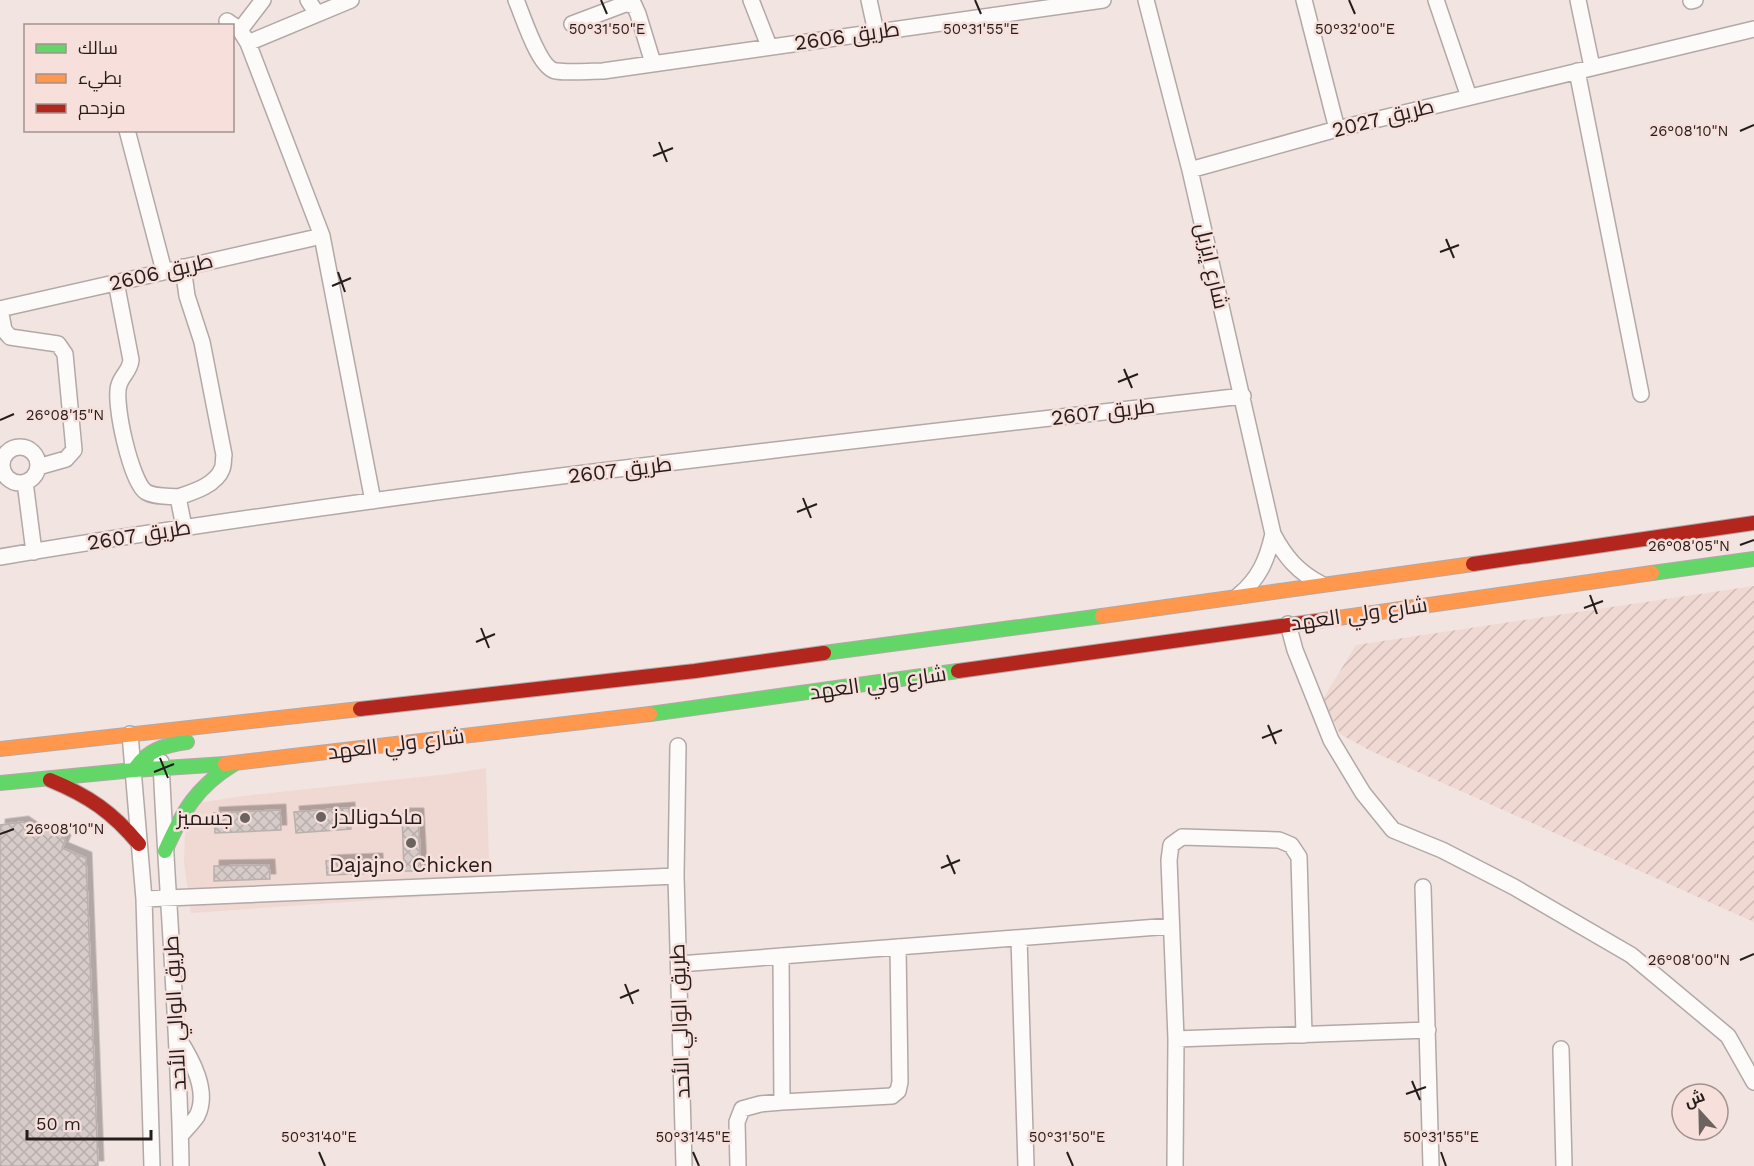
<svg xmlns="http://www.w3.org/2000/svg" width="1754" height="1166" font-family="'Work Sans',Cairo,sans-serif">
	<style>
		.built { fill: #f0d8d3 }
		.industrial { fill: url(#industrial-furrows) }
		.building { fill: url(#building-cross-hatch); stroke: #b9b0ad; stroke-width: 1.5; filter: url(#shadow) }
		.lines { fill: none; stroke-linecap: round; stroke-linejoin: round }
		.street-casing { stroke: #b2a9a7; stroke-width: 18 }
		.fast-casing { stroke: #b2a9a7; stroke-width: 16 }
		.slow-casing { stroke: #b2a9a7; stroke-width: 16 }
		.jam-casing { stroke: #b2a9a7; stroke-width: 16 }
		.street { stroke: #fdfbfa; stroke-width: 15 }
		.fast { stroke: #63d668; stroke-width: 14 }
		.slow { stroke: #ff974d; stroke-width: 14 }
		.jam { stroke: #b3261e; stroke-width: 14 }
		.ticks { fill: none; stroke: #251d1b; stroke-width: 2 }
		.poi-dot { fill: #6c6360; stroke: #f7e0db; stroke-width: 2 }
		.labels { text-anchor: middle; stroke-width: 5; stroke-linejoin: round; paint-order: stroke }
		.street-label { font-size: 21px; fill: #251d1b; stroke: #f7e0db }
		.poi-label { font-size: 21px; fill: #251d1b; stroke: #f7e0db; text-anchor: start }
		.ticks-label { font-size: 15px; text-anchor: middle; fill: #251d1b; stroke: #f7e0db; stroke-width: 5; stroke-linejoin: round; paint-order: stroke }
	</style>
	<defs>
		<pattern id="industrial-furrows" width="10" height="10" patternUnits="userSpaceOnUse" patternTransform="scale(1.5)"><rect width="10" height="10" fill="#f0d8d3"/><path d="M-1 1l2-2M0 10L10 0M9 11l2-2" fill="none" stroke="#ceb9b5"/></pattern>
		<pattern id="building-cross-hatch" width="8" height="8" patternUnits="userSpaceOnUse" patternTransform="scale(1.5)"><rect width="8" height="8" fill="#d6cbc9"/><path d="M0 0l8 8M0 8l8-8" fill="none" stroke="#b8aeac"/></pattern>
		<filter id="shadow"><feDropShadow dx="5.5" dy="-5.5" stdDeviation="0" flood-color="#0004"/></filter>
	</defs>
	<rect width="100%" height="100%" fill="#f1e4e1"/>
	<path class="built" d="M486 768 490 892 191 913 184 862 185 835 198 803 243 796 449 774Z"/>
	<path class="industrial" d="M1754 586V922L1369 750 1340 734 1323 699 1356 645Z"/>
	<path class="building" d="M349 808 351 829 296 833 294 812Z
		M280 810 281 830 215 833 214 813Z
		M402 814H418L421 871H404Z
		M23 822 41 834 45 831 52 830 61 834 65 841 62 848 86 858 98 1166H0V825Z
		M377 859 378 873 327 875 326 861Z
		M269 865 270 879 214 881V866Z"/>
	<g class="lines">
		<g class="street-casing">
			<path id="street" d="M308 0 317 14
				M516 0C523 16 539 69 556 71 571 73 588 71 603 71L1103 0
				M751 0 769 46
				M869 0 876 32
				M1146 0 1190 170 1273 534C1285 557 1298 572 1321 584
				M1304 0 1337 129
				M1436 0 1469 97
				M1578 0 1592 67
				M1691 1 1695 0
				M227 21 240 30 248 43 322 236 373 501
				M572 24 625 4 634 5 638 14 653 63
				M240 30 263 0
				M248 43 351 0
				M1577 71 1641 394
				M127 130 164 271
				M1190 170 1337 129 1754 29
				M183 267 187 296 202 342 224 455C223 459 224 465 222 469 216 485 193 492 178 497L184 527
				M116 282 131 360C130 371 122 375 119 385 113 402 131 482 146 492 154 497 169 496 178 497
				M0 309 322 236
				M0 309 4 330 10 337 58 344 65 354 74 450 66 459 38 467
				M2 465a18 18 0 1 1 36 0a18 18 0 1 1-36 0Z
				M25 482 34 552
				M0 557C412 488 828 444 1243 396
				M1238 596C1259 579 1267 560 1273 534
				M1288 624 1295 650 1331 740 1363 793 1393 830 1442 850 1514 887 1631 955 1728 1036 1754 1082
				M130 734 144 899 152 1166
				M678 746 676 876 684 1166
				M161 762C167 896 179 1031 181 1166
				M1423 887 1431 1166
				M144 899 676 876
				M1019 938 1026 1166
				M781 956 782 1102 892 1096 898 1091 900 1082 898 947
				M679 964 1171 926
				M178 1038C191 1058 210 1091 197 1116 193 1122 186 1129 181 1135
				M1176 1039 1428 1030
				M1561 1049 1564 1166
				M738 1166 737 1122 742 1109 760 1104 782 1102
				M1175 1166 1176 1039 1169 860 1171 845 1182 837 1279 840 1291 845 1299 857 1304 1035"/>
		</g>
		<g class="fast-casing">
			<path id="fast" d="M1652 573 1754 559
				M824 653 1102 616
				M650 714 958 671
				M134 770C147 750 165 745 187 742
				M0 783 134 770 225 764
				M165 851C183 811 196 787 234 764"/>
		</g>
		<g class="slow-casing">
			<path id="slow" d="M1102 616 1473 564
				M1317 621 1652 573
				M0 749 360 709
				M225 764 650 714"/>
		</g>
		<g class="jam-casing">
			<path id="jam" d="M1473 564 1754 523
				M958 671 1317 621
				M360 709 695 671 824 653
				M50 780C89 796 112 812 139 844"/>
		</g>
		<use href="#street" class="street"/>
		<use href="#fast" class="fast"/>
		<use href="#slow" class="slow"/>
		<use href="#jam" class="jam"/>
	</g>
	<path class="ticks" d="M601 0 607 14M975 0 981 14M1349 0 1355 14M1740 131 1754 125M659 142 667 162M653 156 673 148M1446 239 1454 258M1440 252 1459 245M338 272 345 292M332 286 351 278M1124 369 1132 388M1118 382 1138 374M0 420 14 414M803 498 811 518M797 512 817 504M1740 545 1754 540M1590 595 1597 614M1584 608 1603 601M481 628 489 648M476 642 495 634M1268 725 1276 744M1262 738 1282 730M160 758 168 778M154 772 174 764M0 834 14 829M947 855 955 874M941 868 960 860M1740 960 1754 954M625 984 633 1004M620 998 639 990M1412 1081 1420 1100M1406 1094 1426 1087M319 1152 325 1166M693 1152 699 1166M1067 1152 1073 1166M1441 1152 1446 1166"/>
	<g class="poi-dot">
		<circle cx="321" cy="817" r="6"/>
		<circle cx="245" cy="818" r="6"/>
		<circle cx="411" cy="843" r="6"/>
	</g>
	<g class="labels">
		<g class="street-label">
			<text transform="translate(847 36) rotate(-8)" y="7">طريق 2606</text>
			<text transform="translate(1383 118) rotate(-14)" y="7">طريق 2027</text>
			<text transform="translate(1212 266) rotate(77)" y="7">شارع إيزيل</text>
			<text transform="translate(161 272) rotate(-13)" y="7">طريق 2606</text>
			<text transform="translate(1103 412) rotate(-7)" y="7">طريق 2607</text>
			<text transform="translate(620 470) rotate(-7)" y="7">طريق 2607</text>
			<text transform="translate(139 535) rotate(-9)" y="7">طريق 2607</text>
			<text transform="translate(1359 614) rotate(-8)" y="7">شارع ولي العهد</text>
			<text transform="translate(878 683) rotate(-8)" y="7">شارع ولي العهد</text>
			<text transform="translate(396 744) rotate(-7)" y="7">شارع ولي العهد</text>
			<text transform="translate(175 1013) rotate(-93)" y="7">طريق الوالي الأحد</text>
			<text transform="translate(680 1021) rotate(-92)" y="7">طريق الوالي الأحد</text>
		</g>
		<g class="poi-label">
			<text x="333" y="824">ماكدونالدز</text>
			<text x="233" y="825" text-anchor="end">جسميز</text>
			<text x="411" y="872" text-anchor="middle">Dajajno Chicken</text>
		</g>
	</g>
	<g class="ticks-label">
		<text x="607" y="34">50°31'50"E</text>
		<text x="981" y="34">50°31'55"E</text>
		<text x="1355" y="34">50°32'00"E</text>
		<text x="1689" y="136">26°08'10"N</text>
		<text x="65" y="420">26°08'15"N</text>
		<text x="1689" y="551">26°08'05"N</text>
		<text x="65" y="834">26°08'10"N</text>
		<text x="1689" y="965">26°08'00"N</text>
		<text x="319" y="1142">50°31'40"E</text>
		<text x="693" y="1142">50°31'45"E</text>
		<text x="1067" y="1142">50°31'50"E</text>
		<text x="1441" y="1142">50°31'55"E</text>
	</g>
	<rect x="24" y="24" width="210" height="108" fill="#f7e0db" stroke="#a3928e" stroke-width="1.5"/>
	<rect x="36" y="44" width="30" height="9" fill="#63d668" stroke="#a3928e" stroke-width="1.5"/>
	<text x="78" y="54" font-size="18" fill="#251d1b">سالك</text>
	<rect x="36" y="74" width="30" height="9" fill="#ff974d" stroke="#a3928e" stroke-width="1.5"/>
	<text x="78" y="84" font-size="18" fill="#251d1b">بطيء</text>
	<rect x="36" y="104" width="30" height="9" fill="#b3261e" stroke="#a3928e" stroke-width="1.5"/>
	<text x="78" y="114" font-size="18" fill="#251d1b">مزدحم</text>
	<g transform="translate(1700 1112) rotate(338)"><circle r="28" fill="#f7e0db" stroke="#a3928e" stroke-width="1.5"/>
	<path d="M0-4.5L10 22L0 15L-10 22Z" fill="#6c6360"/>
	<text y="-9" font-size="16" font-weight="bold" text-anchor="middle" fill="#251d1b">ش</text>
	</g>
	<path d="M27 1130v9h124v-9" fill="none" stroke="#251d1b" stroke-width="3"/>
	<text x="36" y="1130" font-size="18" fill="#251d1b" stroke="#f7e0db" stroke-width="4.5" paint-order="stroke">50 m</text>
</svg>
